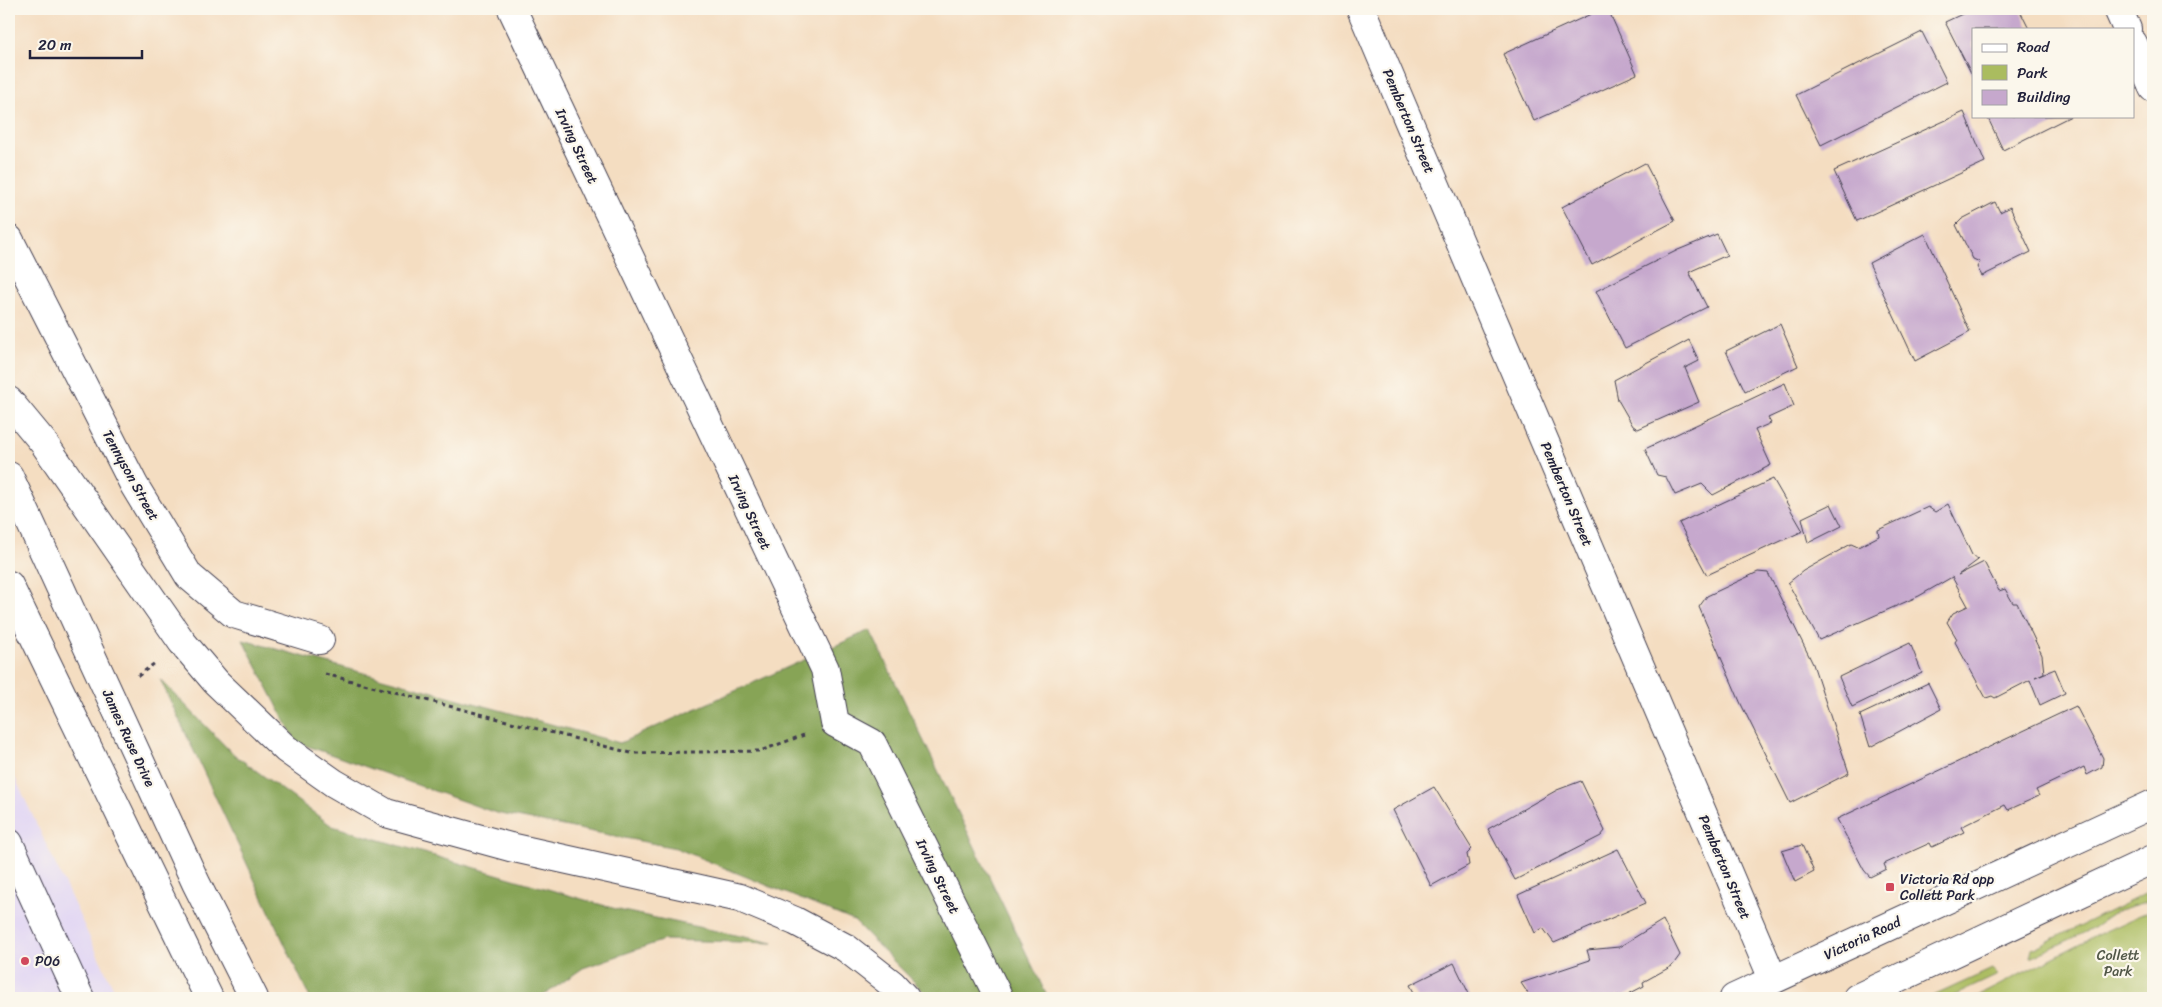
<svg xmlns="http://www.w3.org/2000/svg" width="2162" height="1007" font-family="Sriracha,sans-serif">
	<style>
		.built { fill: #e0d4f4 }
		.green { fill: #aabc5f; stroke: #666f4d }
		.forest { fill: #87a456; stroke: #546348 }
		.building { fill: #c6a8cd }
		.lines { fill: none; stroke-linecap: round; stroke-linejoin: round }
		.street-casing { stroke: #423e4f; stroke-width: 30 }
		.primary-casing { stroke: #423e4f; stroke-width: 30 }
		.path { stroke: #423e4f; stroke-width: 3; stroke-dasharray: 4 4; stroke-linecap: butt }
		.street { stroke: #fff; stroke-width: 28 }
		.primary { stroke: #fff; stroke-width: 28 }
		.poi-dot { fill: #d1495b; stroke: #fbf7ec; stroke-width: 2 }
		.labels { text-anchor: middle; stroke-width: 4.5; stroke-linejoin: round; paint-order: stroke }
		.street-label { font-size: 14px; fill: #22223b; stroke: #fbf7ec }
		.poi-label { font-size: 14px; fill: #22223b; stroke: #fbf7ec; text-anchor: start }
		.park-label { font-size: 14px; fill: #525848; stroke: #fbf7ec }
	</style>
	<rect width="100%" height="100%" fill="#fbf7ec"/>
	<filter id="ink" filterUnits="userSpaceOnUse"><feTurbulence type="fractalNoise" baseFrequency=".02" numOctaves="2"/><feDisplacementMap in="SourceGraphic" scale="10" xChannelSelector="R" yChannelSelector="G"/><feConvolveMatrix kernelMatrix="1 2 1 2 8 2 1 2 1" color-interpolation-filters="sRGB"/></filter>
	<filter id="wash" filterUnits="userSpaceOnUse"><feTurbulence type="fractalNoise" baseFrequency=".0096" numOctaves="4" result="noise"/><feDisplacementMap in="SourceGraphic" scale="20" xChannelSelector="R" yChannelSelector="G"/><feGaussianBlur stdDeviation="1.12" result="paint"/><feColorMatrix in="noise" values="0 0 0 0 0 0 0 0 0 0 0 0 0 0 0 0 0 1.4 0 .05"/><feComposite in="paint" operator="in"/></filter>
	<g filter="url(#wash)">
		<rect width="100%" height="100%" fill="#f4ddc1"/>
		<path class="built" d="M9 765 118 998H9Z"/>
		<path class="green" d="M2153 890V900L2119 910 2090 930 2030 958 2032 949Z
			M2153 909V998H1974L2097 935Z
			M1992 969 1998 975 1949 998H1929Z"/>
		<path class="forest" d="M870 630 1048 998H930L854 921 676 848 496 813 296 742 243 640 620 743Z
			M160 679 232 753 332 826 623 911 773 943 664 940 583 968 540 998H310Z"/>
		<g id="blocks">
			<path class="building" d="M1602 9H1608L1637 74 1534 121 1503 54Z
				M1973 9H2019L2029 29H1973V72L1971 73 1945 22Z
				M1922 32 1947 82 1821 145 1796 95Z
				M1964 112 1985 162 1857 221 1834 171Z
				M1987 116H2071L2003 150Z
				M1645 163 1675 221 1592 265 1562 207Z
				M1995 202 2000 212 2010 207 2031 252 1982 276 1977 267 1980 262 1973 259 1956 225 1962 219Z
				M1717 234 1727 255 1689 272 1707 307 1625 348 1596 291 1678 250Z
				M1925 234 1970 332 1915 361 1869 263Z
				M1780 324 1798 366 1745 391 1726 351Z
				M1689 340 1699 361 1685 368 1699 402 1638 429 1633 426 1618 400 1614 380Z
				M1785 383 1794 406 1768 418 1771 423 1755 430 1771 465 1713 495 1702 484 1675 495 1666 477 1657 475 1645 449Z
				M1773 479 1803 531 1707 575 1679 523Z
				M1831 504 1842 526 1808 543 1802 518Z
				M1948 504 1972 555 1978 560 1958 575 1984 562 1999 591 2005 589 2013 603H2017L2042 655 2044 673 2035 677 2055 669 2065 693 2040 705 2030 680 1995 698 1992 696 1986 698 1955 642 1957 639 1947 622 1953 613 1968 606 1952 577 1919 596 1819 640 1788 583 1803 571 1851 544 1858 547 1879 536 1878 530 1928 507 1935 512Z
				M1758 572 1768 573 1813 664 1849 773 1790 803 1741 704 1699 607 1707 596Z
				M1910 643 1922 673 1852 707 1839 677Z
				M1928 683 1941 709 1870 747 1860 715Z
				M2076 706 2103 758 2102 767 2087 775 2084 767 2036 790 2039 796 2008 810 2005 805 1961 827 1964 832 1932 847 1930 843 1884 864 1886 869 1870 877 1864 870 1837 819Z
				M1581 781 1605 831 1601 836 1515 880 1488 829 1557 790Z
				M1434 787 1472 849 1467 854 1469 865 1431 886 1393 810Z
				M1802 845 1814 872 1795 882 1782 851Z
				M1618 849 1646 903 1554 943 1543 928 1535 933 1518 895Z
				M1663 920 1680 955 1672 966 1643 982 1644 986 1621 998H1619L1618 995 1614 998H1531L1521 983 1590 960 1587 950 1619 947Z
				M1454 963 1471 998H1417L1410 985Z"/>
		</g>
	</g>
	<g filter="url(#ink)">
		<use href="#blocks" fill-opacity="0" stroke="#423e4f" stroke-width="1"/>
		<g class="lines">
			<g class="street-casing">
				<path id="street" d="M512 9 825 669 835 723 872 743 999 998
					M1361 9 1773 979
					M2118 9 2127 29
					M2133 43 2153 88
					M9 239 134 485 189 576 234 614 320 640
					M9 843 80 998"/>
			</g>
			<g class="primary-casing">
				<path id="primary" d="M9 401 43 442 182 642 216 682 286 749 334 783 386 813 510 847 740 898 795 921 846 948 892 984 905 998
					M9 476 196 883 254 998
					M9 585 209 998
					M1734 998 2153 804
					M1857 998 2153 859"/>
			</g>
			<path class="path" d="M325 674 631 753 760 751 804 735
				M138 676 155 663"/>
			<use href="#street" class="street"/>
			<use href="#primary" class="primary"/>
		</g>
	</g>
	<g class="poi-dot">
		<rect x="1885" y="882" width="10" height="10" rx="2.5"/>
		<circle cx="25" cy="961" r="5"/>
	</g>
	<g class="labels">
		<g class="street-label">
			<text transform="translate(1409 121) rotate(67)" y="5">Pemberton Street</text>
			<text transform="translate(577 146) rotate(65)" y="5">Irving Street</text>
			<text transform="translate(131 475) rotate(61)" y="5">Tennyson Street</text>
			<text transform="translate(1567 494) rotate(67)" y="5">Pemberton Street</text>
			<text transform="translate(750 512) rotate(65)" y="5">Irving Street</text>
			<text transform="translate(129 738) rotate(65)" y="5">James Ruse Drive</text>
			<text transform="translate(1725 867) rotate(67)" y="5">Pemberton Street</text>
			<text transform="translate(938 876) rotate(64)" y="5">Irving Street</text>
			<text transform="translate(1862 938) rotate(-25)" y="5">Victoria Road</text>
		</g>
		<g class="poi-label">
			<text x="1900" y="884">Victoria Rd opp<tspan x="1900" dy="16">Collett Park</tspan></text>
			<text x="35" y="966">P06</text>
		</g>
		<g class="park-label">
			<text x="2118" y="960">Collett<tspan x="2118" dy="16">Park</tspan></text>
		</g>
	</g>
	<rect width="2162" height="1007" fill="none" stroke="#fbf7ec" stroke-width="30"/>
	<rect x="1972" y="28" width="162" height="90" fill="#fbf7ec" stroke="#a4a2a5"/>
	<rect x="1982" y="44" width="25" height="8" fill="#ffffff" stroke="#a4a2a5"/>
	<text x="2017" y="52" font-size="15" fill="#22223b">Road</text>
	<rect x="1982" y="65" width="25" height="15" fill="#aabc5f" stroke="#a4a2a5"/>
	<text x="2017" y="78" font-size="15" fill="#22223b">Park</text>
	<rect x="1982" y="90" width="25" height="15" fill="#c6a8cd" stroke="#a4a2a5"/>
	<text x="2017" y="102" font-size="15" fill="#22223b">Building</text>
	<path d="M30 50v8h112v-8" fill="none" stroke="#22223b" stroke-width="2.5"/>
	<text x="38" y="50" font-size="15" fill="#22223b" stroke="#fbf7ec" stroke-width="4" paint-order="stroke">20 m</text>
</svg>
